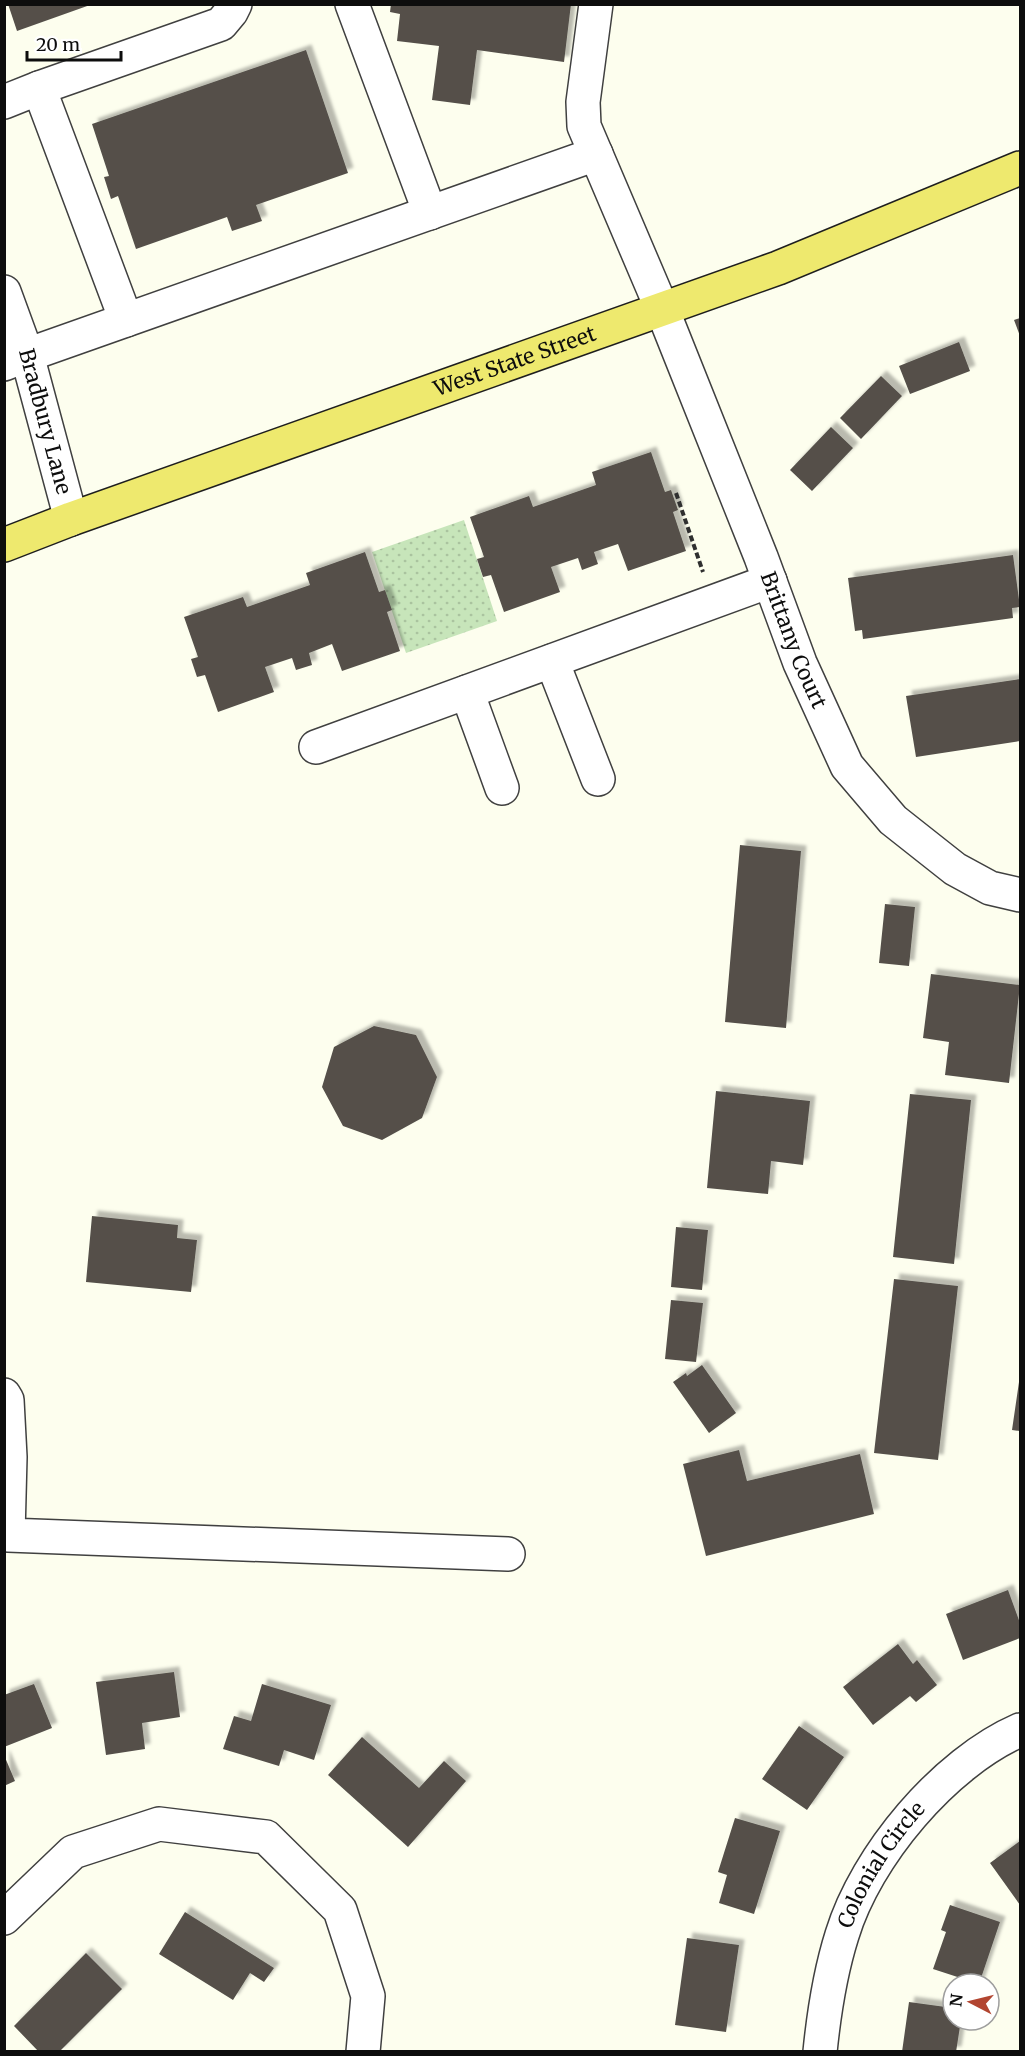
<svg xmlns="http://www.w3.org/2000/svg" width="1025" height="2056" font-family="Merriweather,serif">
	<style>
		.green { fill: url(#green-dots) }
		.building { fill: #54504a; filter: url(#shadow) }
		.lines { fill: none; stroke-linecap: round; stroke-linejoin: round }
		.minor-casing { stroke: #404040; stroke-width: 36 }
		.major-casing { stroke: #1e1e1e; stroke-width: 36 }
		.path { stroke: #2f2f2f; stroke-width: 4; stroke-dasharray: 6 3; stroke-linecap: butt }
		.minor { stroke: #fff; stroke-width: 33 }
		.major { stroke: #eee96e; stroke-width: 33 }
		.labels { text-anchor: middle; stroke-width: 6; stroke-linejoin: round; paint-order: stroke }
		.street-label { font-size: 21px; fill: #0d0d0d; stroke: #fff }
	</style>
	<defs>
		<pattern id="green-dots" width="8" height="8" patternUnits="userSpaceOnUse" patternTransform="scale(1.5)"><rect width="8" height="8" fill="#c7e5ba"/><path d="M2 2h.1M6 6h.1" fill="none" stroke="#aac39f" stroke-width="1.8" stroke-linecap="round"/></pattern>
		<filter id="shadow"><feDropShadow dx="5.5" dy="-5.5" stdDeviation="1.5" flood-color="#0004"/></filter>
	</defs>
	<rect width="100%" height="100%" fill="#fdfeee"/>
	<path class="green" d="M464 520 497 621 406 653 372 552Z"/>
	<path class="building" d="M8 4H90V5L17 31Z
		M391 4H571L564 62 477 50 470 105 432 100 439 46 397 41 400 14 390 12Z
		M306 50 348 173 256 205 262 221 232 231 227 217 136 249 118 196 111 199 104 177 109 176 92 124Z
		M1020 318V336L1014 320Z
		M959 342 970 371 910 394 899 366Z
		M881 376 902 396 861 439 840 418Z
		M831 427 853 448 812 491 790 470Z
		M651 452 665 492 671 490 678 510 673 512 686 551 628 571 618 544 594 552 598 564 582 570 578 558 551 567 560 592 504 612 491 575 483 577 477 559 484 557 470 517 529 496 533 507 596 485 592 472Z
		M365 552 379 592 385 590 392 610 387 612 400 651 342 671 332 644 309 653 312 665 296 670 292 658 265 667 274 692 218 712 205 675 197 677 191 659 198 657 184 617 243 597 247 607 310 585 306 573Z
		M1013 555 1020 607 1012 608 1013 618 863 639 862 630 855 631 848 578Z
		M1020 679V741L916 757 906 696Z
		M740 845 801 851 786 1028 725 1022Z
		M885 904 915 907 909 966 879 963Z
		M931 974 1020 985 1009 1083 945 1075 949 1042 923 1038Z
		M374 1026 416 1035 437 1077 422 1118 382 1140 343 1126 322 1087 334 1047Z
		M716 1091 810 1101 803 1165 771 1161 768 1194 707 1188Z
		M910 1094 971 1100 954 1264 893 1257Z
		M92 1216 178 1225 177 1238 197 1240 191 1292 86 1282Z
		M676 1227 708 1230 702 1290 671 1287Z
		M894 1279 958 1286 938 1460 874 1453Z
		M671 1300 703 1303 696 1362 665 1359Z
		M702 1365 736 1413 709 1433 673 1382 686 1373 687 1376Z
		M1019 1382H1020V1431L1012 1430Z
		M739 1450 747 1481 860 1454 874 1514 706 1556 683 1464Z
		M1008 1590 1020 1623V1638L963 1660 946 1614Z
		M898 1644 913 1664 917 1660 937 1685 916 1702 910 1696 873 1725 843 1687Z
		M174 1672 180 1717 142 1723 145 1749 106 1755 96 1682Z
		M34 1684 52 1728 4 1747V1695Z
		M262 1684 331 1705 314 1760 284 1750 279 1766 223 1749 234 1716 251 1721Z
		M799 1726 844 1757 807 1810 762 1779Z
		M362 1737 419 1788 444 1761 466 1781 408 1847 328 1775Z
		M4 1755 15 1781 4 1786Z
		M735 1818 780 1831 754 1914 719 1903 727 1875 718 1872Z
		M1020 1841V1905L990 1863Z
		M950 1905 1000 1922 979 1984 933 1969 946 1932 941 1930Z
		M185 1912 274 1968 264 1982 250 1973 233 2000 159 1954Z
		M687 1938 739 1945 726 2032 675 2025Z
		M86 1953 122 1989 59 2052H39L14 2026Z
		M909 2002 953 2008V2020H961L956 2052H902Z"/>
	<g class="lines">
		<g class="minor-casing">
			<g id="minor">
				<path d="M352 4 430 213"/>
				<path id="s1" d="M596 4 583 102 584 126 662 309 761 557 800 663 847 766 893 820 955 869 990 888 1020 895"/>
				<path d="M39 88 126 320"/>
				<path d="M4 102 39 88 221 24 231 12 235 4"/>
				<path id="s2" d="M4 292 27 355 71 519"/>
				<path d="M4 364 27 355 596 154"/>
				<path d="M552 661 598 779"/>
				<path d="M467 692 502 788"/>
				<path d="M316 747 770 581"/>
				<path d="M4 1395 7 1400 10 1457 8 1535 508 1554"/>
				<path d="M4 1918 73 1852 159 1824 266 1837 340 1910 368 1996 363 2052"/>
				<path id="s3" d="M820 2052C824 2012 830 1973 842 1935 866 1856 944 1763 1020 1730"/>
			</g>
		</g>
		<g class="major-casing">
			<g id="major">
				<path id="s4" d="M4 545 71 519 778 268 1020 168"/>
			</g>
		</g>
		<path class="path" d="M676 493 703 572"/>
		<use href="#minor" class="minor"/>
		<use href="#major" class="major"/>
	</g>
	<g class="labels">
		<g class="street-label">
			<text dy="7" stroke="none"><textPath href="#s4" startOffset="543">West State Street</textPath></text>
			<text dy="7" stroke="none"><textPath href="#s2" startOffset="136">Bradbury Lane</textPath></text>
			<text dy="7" stroke="none"><textPath href="#s1" startOffset="678">Brittany Court</textPath></text>
			<text dy="7" stroke="none"><textPath href="#s3" startOffset="200">Colonial Circle</textPath></text>
		</g>
	</g>
	<rect width="1025" height="2056" fill="none" stroke="#0d0d0d" stroke-width="12"/>
	<g transform="translate(971 2002) rotate(277)"><circle r="28" fill="#ffffff" stroke="#9e9e9e" stroke-width="1.5"/>
	<path d="M0-4.5L10 22L0 15L-10 22Z" fill="#b24530"/>
	<text y="-9" font-size="16" font-weight="bold" text-anchor="middle" fill="#0d0d0d">N</text>
	</g>
	<path d="M27 51v9h94v-9" fill="none" stroke="#0d0d0d" stroke-width="3"/>
	<text x="36" y="51" font-size="18" fill="#0d0d0d" stroke="#ffffff" stroke-width="4.5" paint-order="stroke">20 m</text>
</svg>
